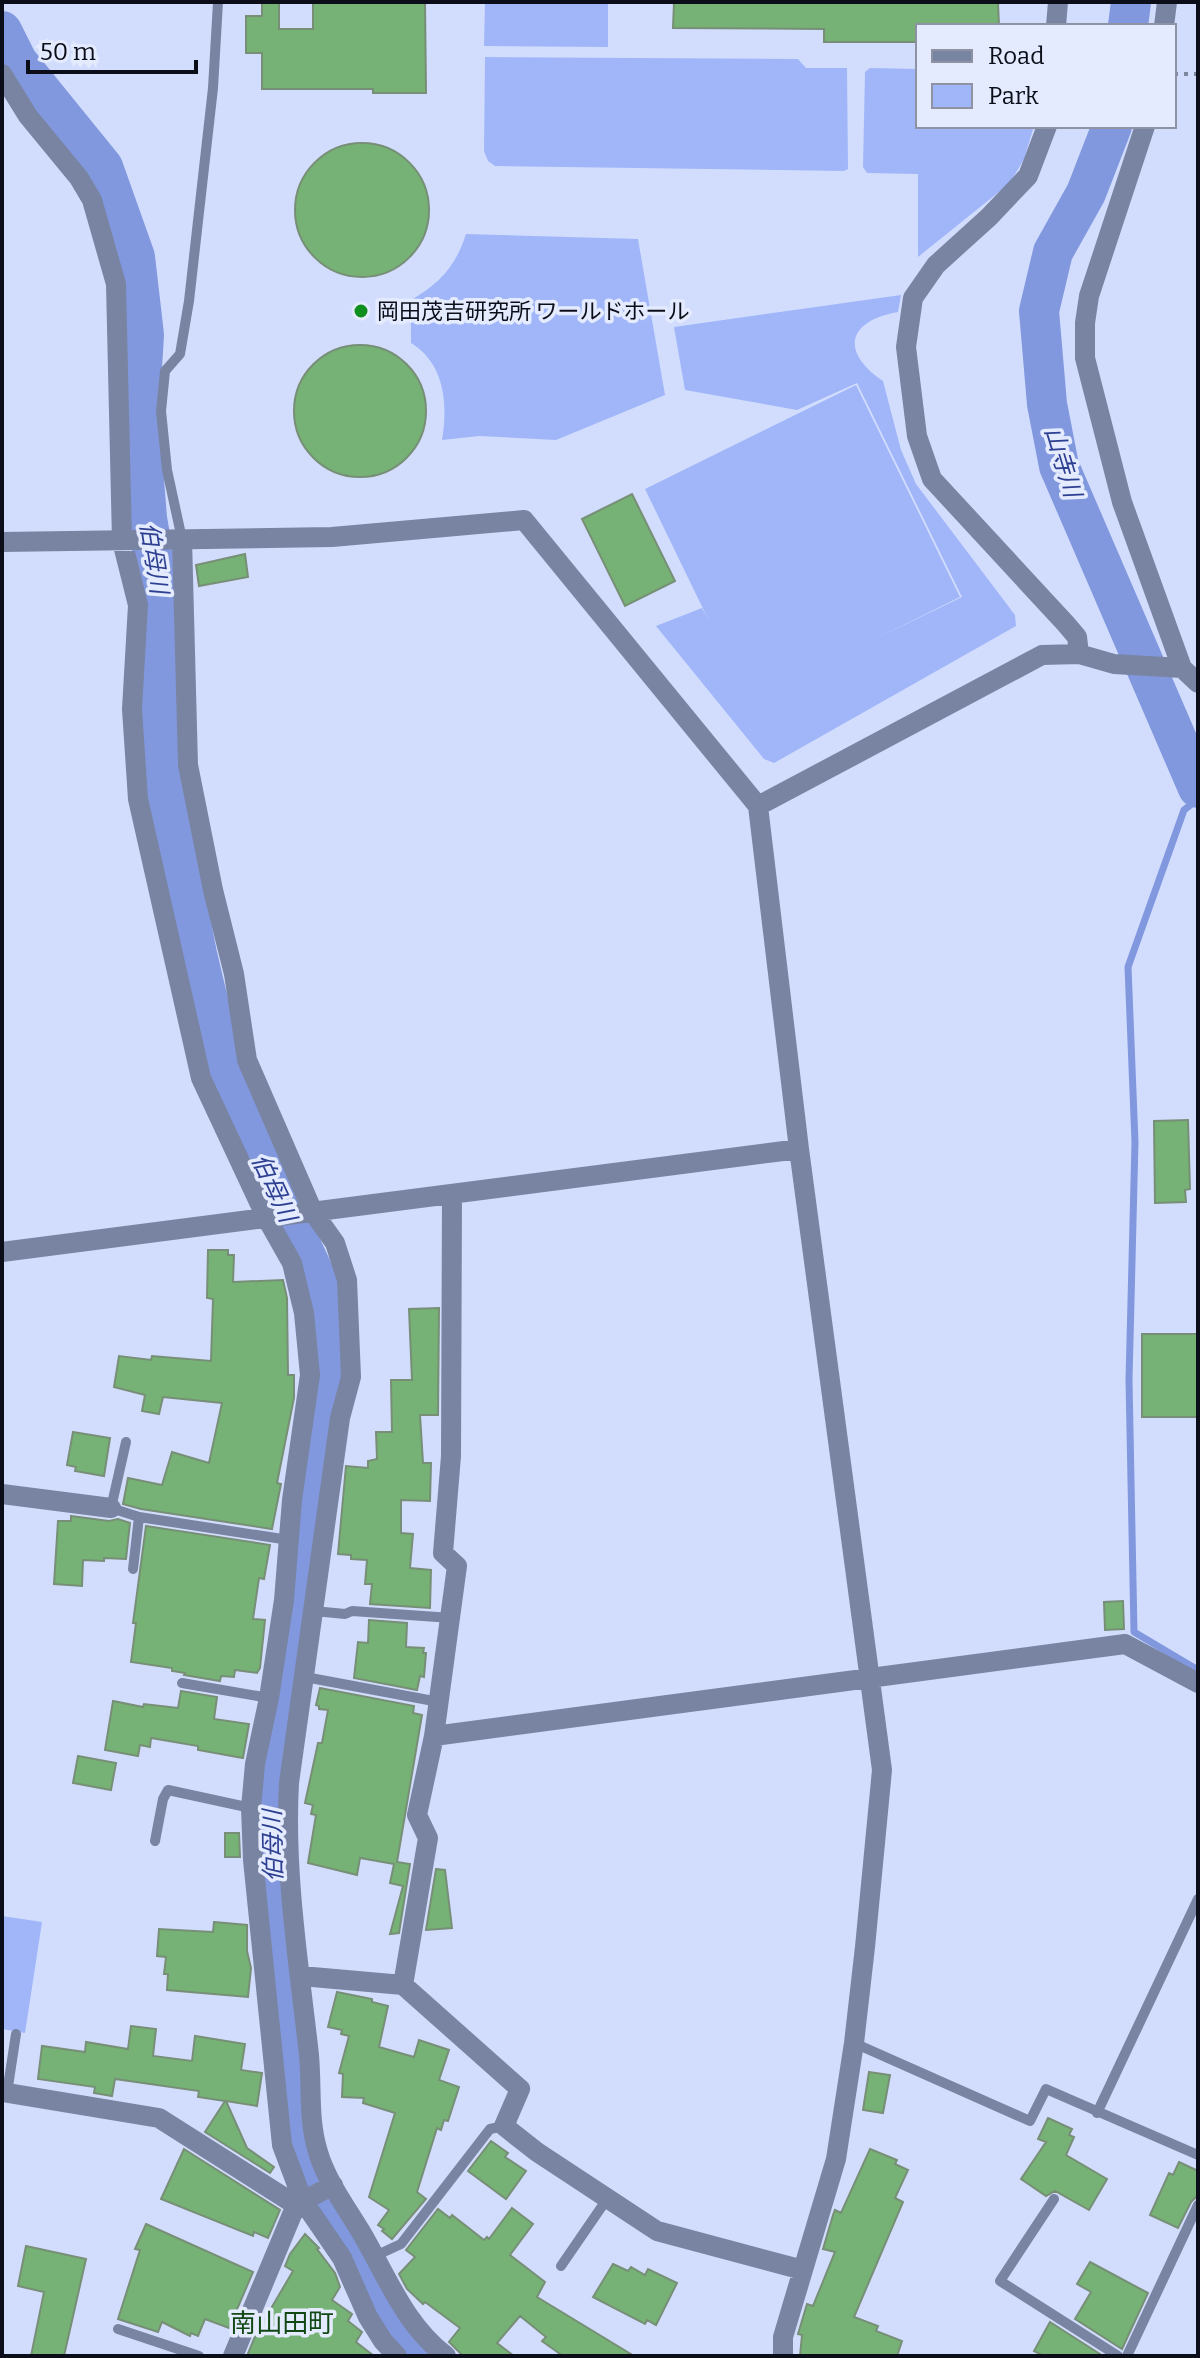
<svg xmlns="http://www.w3.org/2000/svg" width="1200" height="2358" font-family="Bitter,'Noto Sans JP',serif">
	<style>
		.green { fill: #a0b6f9 }
		.lines { fill: none; stroke-linecap: round; stroke-linejoin: round }
		.stream { stroke: #8198df; stroke-width: 7 }
		.river { stroke: #8198df; stroke-width: 40 }
		.building { fill: #76b275; stroke: #778f76; stroke-width: 2 }
		.path { stroke: #7f879f; stroke-width: 4; stroke-dasharray: 4 6; stroke-linecap: butt }
		.lane { stroke: #7984a2; stroke-width: 10 }
		.street { stroke: #7984a2; stroke-width: 20 }
		.poi-dot { fill: #0f8f1e; stroke: #e4ebff; stroke-width: 3 }
		.labels { text-anchor: middle; stroke-width: 7; stroke-linejoin: round; paint-order: stroke }
		.poi-label { font-size: 22px; fill: #0b0e19; stroke: #e4ebff; text-anchor: start }
		.water-label { font-size: 24px; font-style: italic; fill: #2e4092; stroke: #e4ebff }
		.quarter-label { font-size: 26px; fill: #114813; stroke: #e4ebff }
	</style>
	<rect width="100%" height="100%" fill="#d2ddfe"/>
	<path class="green" d="M485 2H608V47L484 46Z
		M485 57 798 59 806 68H847L848 169 844 171 495 166 488 161 484 151Z
		M870 68 918 69V126H1034L1024 159 1010 183 918 257V174L867 173 863 167 865 72Z
		M466 234 638 239 665 395 556 440 479 436 442 440C448 404 445 364 411 343V300C439 284 456 266 466 234Z
		M901 295 898 312C847 321 840 352 883 381L901 450 916 484 1015 615 1016 626 774 763 764 759 656 626 702 608 709 621 645 489 856 385 960 597 875 639 962 597 857 383 797 410 685 390 674 327Z
		M2 1916 42 1922 25 2033 2 2029Z"/>
	<g class="lines">
		<path class="stream" d="M1198 799 1184 810 1128 967 1135 1142 1129 1380 1134 1632 1198 1670"/>
		<path class="river" d="M1128 26 1131 2
			M2 31 17 61 103 167 135 257 144 335 139 417 147 518 161 601 158 713 160 766 197 954 230 1094 321 1288 327 1329 328 1373 312 1502 273 1771 269 1826 273 1881 287 2004 298 2149 395 2330 419 2356
			M1112 126 1086 193 1053 252 1039 311 1047 404 1059 466 1198 788"/>
	</g>
	<path class="building" d="M262 2H279V29H313V2H425L426 93H373V89H262V53H246V16H262Z
		M674 2H998L999 26H918V42H824V29L673 28Z
		M295 210a67 67 0 1 1 134 0a67 67 0 1 1-134 0Z
		M294 411a66 66 0 1 1 132 0a66 66 0 1 1-132 0Z
		M632 494 675 581 625 606 582 519Z
		M245 554 248 577 199 586 196 565Z
		M1188 1120 1190 1189 1185 1190 1186 1202 1155 1203 1154 1121Z
		M208 1250H228V1255H234L233 1282 283 1280 287 1298 288 1375H294V1398L277 1483 281 1484 272 1529 141 1509 123 1504 128 1478 162 1485 172 1452 209 1463 222 1403 163 1397 159 1414 142 1411 145 1395 114 1387 119 1356 151 1360 152 1356 211 1361 213 1299 207 1298Z
		M439 1308 438 1415H420L423 1463H431L430 1501 401 1500V1533L413 1534 410 1568 431 1570 430 1608 370 1604 372 1584H365L367 1560 351 1559V1555L338 1554 346 1466 368 1468V1461L377 1459 376 1432H392L391 1380H412L409 1309Z
		M1142 1334H1197L1198 1417H1142Z
		M73 1432 110 1438 104 1476 75 1471 76 1467 67 1465Z
		M71 1516 109 1521 118 1519 130 1523 126 1559 104 1558V1561L83 1560 82 1586 54 1584 58 1521H71Z
		M146 1526 270 1545 264 1579 259 1578 253 1619 265 1620 260 1668 257 1673 235 1670 234 1677 221 1676 220 1681 184 1675 185 1673 172 1671V1668L131 1662 136 1623H133Z
		M1123 1601 1124 1629 1105 1630 1104 1602Z
		M369 1620 407 1623 406 1647 424 1648 423 1653H426L424 1677 420 1676 417 1690 354 1678 358 1642 368 1643Z
		M320 1688 414 1706 413 1713 422 1715 397 1862 410 1864 399 1933 390 1934 403 1886 390 1883 394 1864 360 1858 357 1875 308 1863 316 1815 311 1814 313 1805 305 1803 318 1743H322L328 1710 319 1709V1706L316 1705Z
		M181 1691 217 1697 214 1719 249 1724 243 1758 198 1750V1746L151 1738 150 1747 140 1745 138 1756 105 1750 113 1701 143 1707 144 1704 178 1708Z
		M78 1756 116 1763 111 1790 73 1783Z
		M225 1833H239L240 1857H225Z
		M436 1869 445 1870 452 1928 426 1930Z
		M214 1922 247 1925V1951L251 1968 248 1997 167 1990 168 1974H164L166 1957 157 1956 159 1929 213 1932Z
		M337 1992 372 1999V2002L388 2006 379 2047 414 2057 419 2040 449 2050 439 2080 459 2087 448 2121 444 2120 441 2130 437 2128 417 2192 426 2199 392 2239 382 2231 384 2229 378 2225 389 2210 369 2197 395 2113 363 2103 364 2098 342 2097 343 2074 339 2073 349 2036 341 2034 342 2030 328 2027Z
		M131 2026 156 2029 153 2056 192 2061 195 2036 245 2044 241 2070 262 2073 257 2106 226 2101 247 2148 274 2167 270 2173 205 2132 225 2101 198 2097 199 2091 115 2079 112 2096 94 2093 95 2087 38 2079 42 2046 85 2052 86 2042 128 2049Z
		M869 2072 890 2075 883 2113 863 2110Z
		M1048 2118 1072 2129 1069 2135 1074 2137 1066 2155 1107 2179 1089 2210 1055 2191 1046 2196 1021 2179 1046 2142 1038 2139Z
		M491 2141 508 2153 505 2157 526 2171 506 2199 468 2171Z
		M184 2149 280 2210 268 2238 254 2232 253 2236 161 2199Z
		M870 2149 897 2160 895 2164 908 2170 895 2198 903 2202 854 2317 878 2326 876 2331 902 2341 897 2356H800L802 2335 798 2334 807 2304 813 2306 835 2252 823 2249 833 2215 835 2210 841 2213Z
		M1179 2162 1198 2171V2195L1191 2202 1178 2228 1150 2215 1169 2173 1173 2175Z
		M512 2208 533 2224 510 2255 545 2282 537 2297 634 2356H563L542 2341 546 2337 520 2316 497 2343 514 2356H463L449 2342 460 2328 425 2302 423 2304 407 2289 399 2274 415 2257 406 2250 438 2209 450 2218 452 2215 484 2240 487 2237 489 2239Z
		M146 2224 253 2272 229 2328 205 2319 198 2336 191 2333 190 2336 162 2322 158 2332 118 2319 140 2250 135 2249Z
		M305 2234 319 2248 317 2249 335 2273 340 2287 332 2300 352 2314 348 2321 362 2332 356 2342 374 2356H247L256 2334 293 2271 285 2266 290 2254Z
		M26 2246 86 2259 64 2356H31L44 2292 18 2286Z
		M1090 2262 1148 2293 1122 2349 1075 2319 1091 2292 1077 2284Z
		M613 2264 628 2271 631 2267 645 2275 648 2269 677 2283 656 2325 647 2320 645 2324 593 2297Z
		M1050 2322 1103 2356H1044L1034 2351Z"/>
	<g class="lines">
		<path class="path" d="M1174 74H1198"/>
		<path class="lane" d="M182 539 167 470 161 411 165 371 180 354 189 301 213 88 218 2
			M126 1442 111 1508 139 1517 289 1540
			M133 1569 139 1517
			M314 1611 345 1614 352 1611 451 1618
			M305 1677 439 1702
			M182 1683 269 1698
			M155 1841 163 1799 168 1790 251 1808
			M854 2043 1030 2121 1046 2089 1198 2155
			M7 2093 16 2034
			M1097 2113 1198 1899
			M1054 2199 1000 2281 1118 2356
			M375 2256 401 2244 490 2129 504 2126
			M561 2266 607 2199
			M118 2329 199 2356
			M1127 2356 1198 2205"/>
		<path class="street" d="M1056 26 1058 2
			M1164 26 1167 2
			M2 74 28 116 79 178 92 200 116 284 122 541 138 605 132 709 138 799 201 1078 266 1217 292 1263 304 1313 310 1375 292 1500 284 1600 269 1698 255 1764 251 1808 253 1860 282 2145 303 2201 342 2258 368 2317 383 2341 397 2356
			M1047 126 1028 176 989 217 936 265 913 298 906 347 917 436 932 479 1066 624 1077 637 1079 654
			M1145 126 1089 296 1085 323V358L1122 502 1182 668 1198 683
			M182 539 188 765 213 890 234 974 247 1060 313 1212 335 1243 347 1280 351 1377 340 1418 289 1783C284 1874 299 1965 309 2055 312 2088 308 2120 318 2152 326 2180 346 2207 361 2232 387 2276 404 2324 446 2356
			M2 542 332 537 524 520 758 806 799 1149 882 1770 865 1947 854 2043 836 2159 783 2337V2356
			M758 806 1042 655 1079 654 1114 664 1182 668
			M2 1252 799 1149
			M2 1494 111 1508
			M434 1736 1125 1644 1198 1683
			M301 1976 403 1985 520 2089 504 2126 537 2152 657 2231 803 2270
			M403 1985 428 1838 417 1815 434 1736 457 1566 443 1553 451 1456 452 1196
			M2 2092 159 2118 296 2205
			M233 2356 296 2205 333 2185"/>
	</g>
	<circle class="poi-dot" cx="361" cy="311" r="8"/>
	<g class="labels">
		<g class="poi-label">
			<text x="377" y="319">岡田茂吉研究所 ワールドホール</text>
		</g>
		<g class="water-label">
			<text transform="translate(1063 462) rotate(73)" y="8">山寺川</text>
			<text transform="translate(154 558) rotate(81)" y="8">伯母川</text>
			<text transform="translate(274 1188) rotate(65)" y="8">伯母川</text>
			<text transform="translate(273 1846) rotate(-91)" y="8">伯母川</text>
		</g>
		<g class="quarter-label">
			<text x="282" y="2332">南山田町</text>
		</g>
	</g>
	<rect width="1200" height="2358" fill="none" stroke="#0b0e19" stroke-width="8"/>
	<rect x="916" y="24" width="260" height="104" fill="#e4ebff" stroke="#8d93a3" stroke-width="2"/>
	<rect x="932" y="50" width="40" height="12" fill="#7984a2" stroke="#8d93a3" stroke-width="2"/>
	<text x="988" y="64" font-size="24" fill="#0b0e19">Road</text>
	<rect x="932" y="84" width="40" height="24" fill="#a0b6f9" stroke="#8d93a3" stroke-width="2"/>
	<text x="988" y="104" font-size="24" fill="#0b0e19">Park</text>
	<path d="M28 60v12h168v-12" fill="none" stroke="#0b0e19" stroke-width="4"/>
	<text x="40" y="60" font-size="24" fill="#0b0e19" stroke="#e4ebff" stroke-width="6" paint-order="stroke">50 m</text>
</svg>
